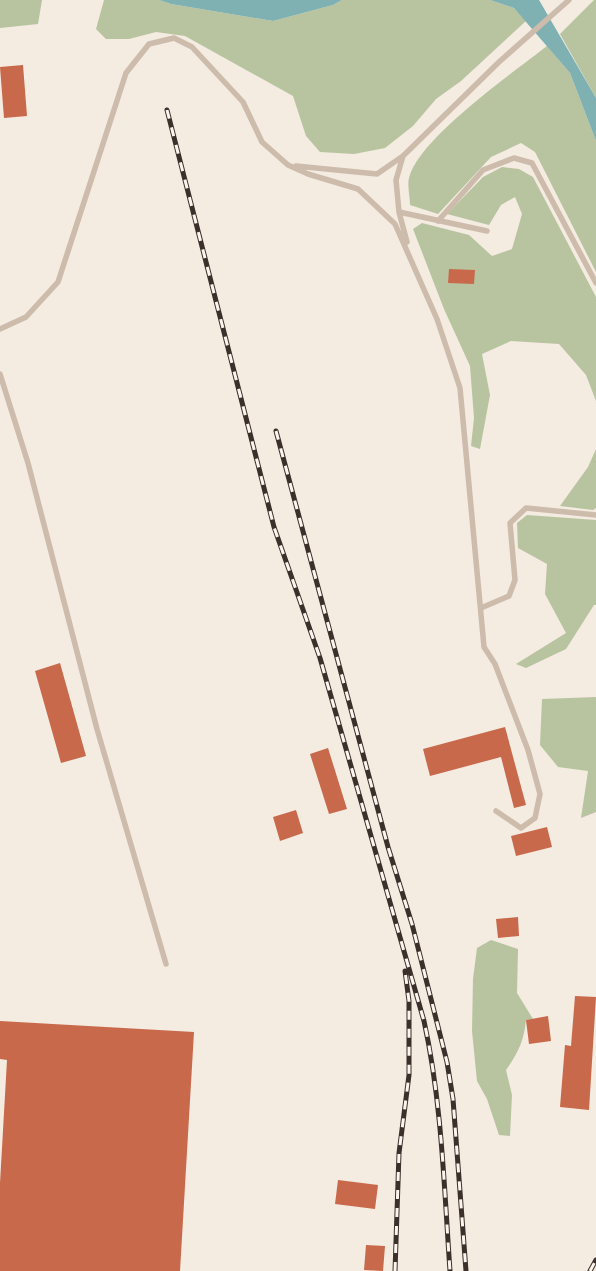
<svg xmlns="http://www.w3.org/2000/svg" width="596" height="1271" font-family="Raleway,sans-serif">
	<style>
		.green { fill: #b8c4a0 }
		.water { fill: #7fb0b2 }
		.building { fill: #c8694b }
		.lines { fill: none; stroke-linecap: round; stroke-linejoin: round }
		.lane { stroke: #cdbbac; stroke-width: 5.5 }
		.rail-casing { stroke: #3b302b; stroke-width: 5 }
		.rail { stroke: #fbf5ee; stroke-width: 3; stroke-dasharray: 9; stroke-linecap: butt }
	</style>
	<rect width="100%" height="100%" fill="#f4ebe1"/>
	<path class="green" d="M0 0H42L38 24 0 28Z
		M104 0H159L171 4 273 21 333 5 342 0H490L514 8 526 21 461 81 436 99 413 126 385 148 354 154 320 152 306 136 293 96 185 36 156 32 129 39H106L96 29Z
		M594 0H596V98L560 34Z
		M547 46 570 73 596 141V272L535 152 521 143 491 157 438 214 410 205C410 196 407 185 409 178 418 139 514 72 547 46Z
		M502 167 519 169 533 177 596 297V401L586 375 559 344 511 341 482 354 490 395 480 449 471 446 474 418 470 366 444 309 413 229 422 223 469 235 492 256 512 249 522 214 515 197 501 205 489 225 447 214 483 177Z
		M596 449V508L593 510 560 506 588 467Z
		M527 515 596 520V605H594L566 649 526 668 516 664 566 633 545 594 547 564 518 548 517 523Z
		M596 697V812L581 818 588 771 558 767 540 745 542 699Z
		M491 940 518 949 517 993 533 1019 526 1020C524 1041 518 1053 506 1070L512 1095 510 1136 499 1135 487 1099 477 1081 472 1031 473 979 477 948Z"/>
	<path class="water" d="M159 0H342L333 5 273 21 171 4Z
		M490 0H539L596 98V141L570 73 514 8Z"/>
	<path class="building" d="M23 65 27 116 4 118 0 67Z
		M449 269 475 270 474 284 448 283Z
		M60 663 86 756 61 763 35 671Z
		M505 727 526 805 514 808 501 757 430 776 423 749Z
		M328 748 347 809 329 814 310 754Z
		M296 810 303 833 280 841 273 817Z
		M547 827 552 847 516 856 511 836Z
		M518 917 519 936 498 938 496 919Z
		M575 996 596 997 589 1110 560 1107 565 1045 571 1046Z
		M548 1016 551 1041 529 1044 526 1020Z
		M0 1021 194 1032 180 1271H0V1183L7 1060 0 1059Z
		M338 1180 378 1185 375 1209 335 1204Z
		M366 1245 385 1246 383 1271 364 1270Z"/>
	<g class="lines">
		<path class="lane" d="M296 166 377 174 403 156
			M399 212 487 231
			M438 221 483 170 514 158 532 163 596 283
			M407 242 399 212 396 180 403 156 499 62 569 0
			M0 329 26 317 58 282 126 73 149 44 174 38 192 47 243 102 262 142 288 165 308 174 358 189 395 224 437 319 460 388 484 647 495 664 528 750 540 794 535 818 521 828 496 811
			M0 374 28 463 97 729 166 964
			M481 608 509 596 515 580 510 523 526 508 596 515"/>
		<g class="rail-casing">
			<path id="rail" d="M167 110 274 527 320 658 424 1021C442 1103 444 1187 450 1271
				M276 431 388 847 412 924 447 1062 453 1099 466 1271
				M395 1271 399 1153 409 1075V1001L405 971
				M590 1271 596 1260"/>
		</g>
		<use href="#rail" class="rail"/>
	</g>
</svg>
